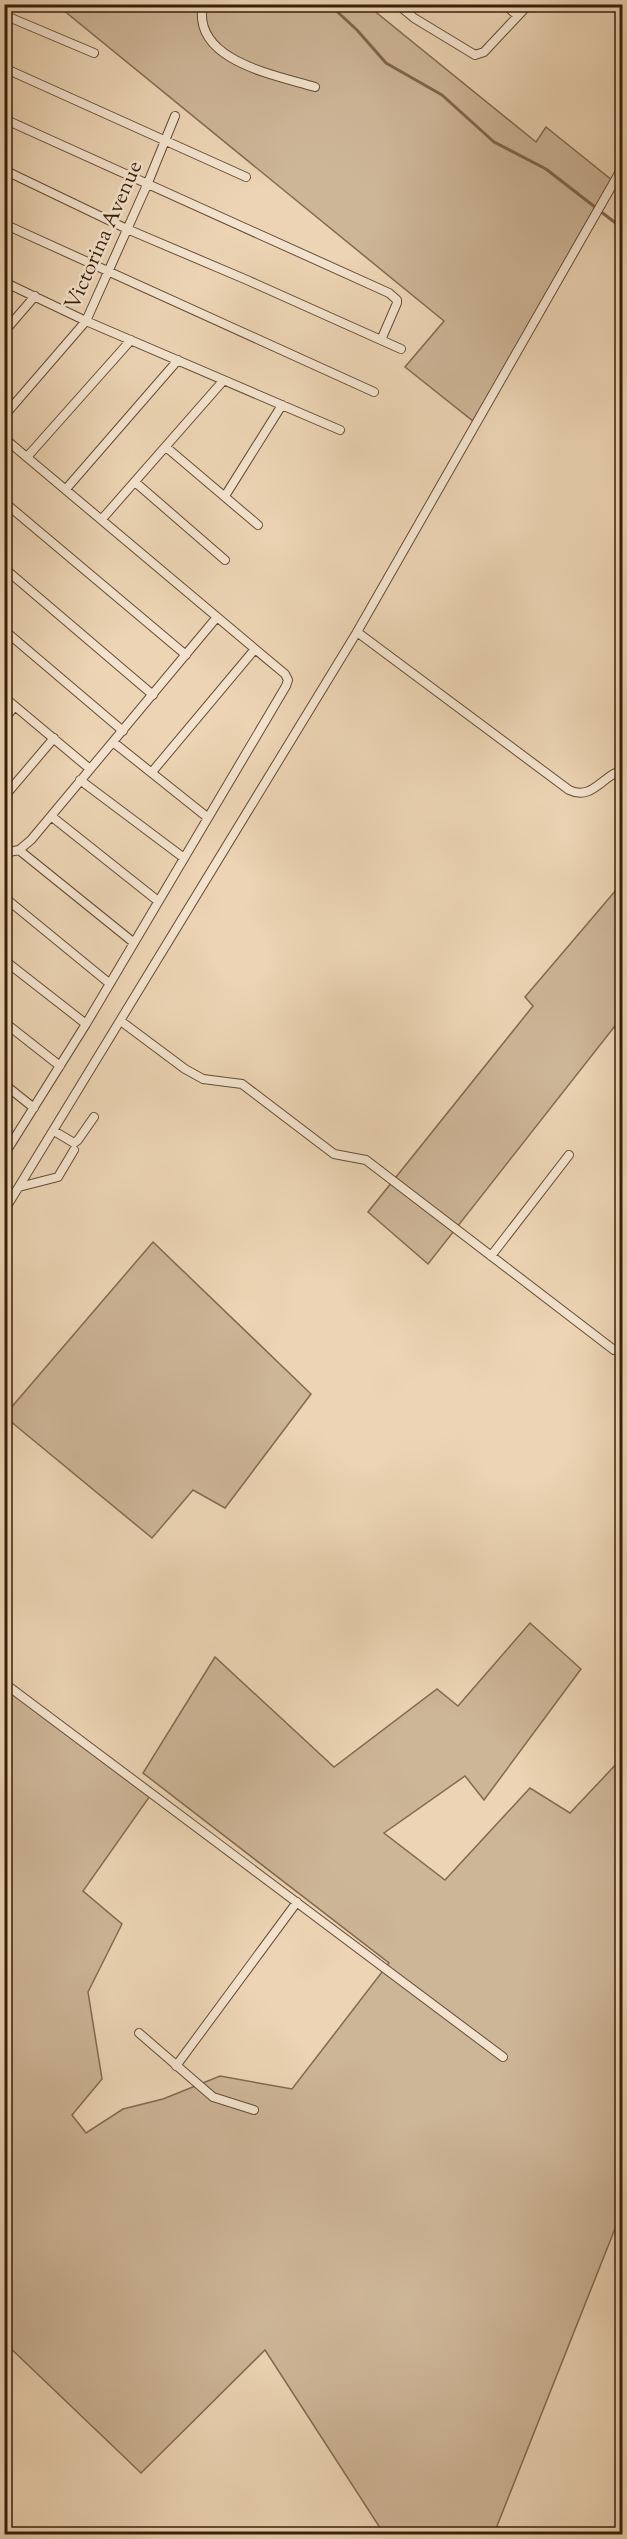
<svg xmlns="http://www.w3.org/2000/svg" width="627" height="2539" font-family="'Sorts Mill Goudy',serif">
	<style>
		.green { fill: #cdb597; stroke: #826a50; stroke-width: 1.5 }
		.lines { fill: none; stroke-linecap: round; stroke-linejoin: round }
		.stream { stroke: #7f664c; stroke-width: 3 }
		.minor-casing { stroke: #654c33; stroke-width: 10 }
		.minor { stroke: #f3e3ce; stroke-width: 8 }
		.labels { text-anchor: middle; stroke-width: 5; stroke-linejoin: round; paint-order: stroke }
		.street-label { font-size: 21px; fill: #381f08; stroke: #f3e3ce }
	</style>
	<rect width="100%" height="100%" fill="#ecd4b4"/>
	<filter id="stains"><feTurbulence type="fractalNoise" baseFrequency=".00333" numOctaves="4"/><feColorMatrix values="0 0 0 0 .2 0 0 0 0 .09 0 0 0 0 .02 0 0 0 .5 -.17"/></filter>
	<radialGradient id="worn" r=".72"><stop offset=".6" stop-color="#630" stop-opacity="0"/><stop offset="1" stop-color="#630" stop-opacity=".3"/></radialGradient>
	<path class="green" d="M57 5H367L536 142 546 127 613 181 473 421 405 367 444 321Z
		M622 883V1017L428 1264 368 1212 533 1006 525 997Z
		M153 1242 311 1394 225 1508 193 1490 152 1538 4 1416Z
		M530 1623 581 1669 484 1800 465 1776 384 1833 445 1880 530 1788 570 1813 622 1758V2211L497 2526 508 2534H384L265 2350 141 2473 5 2343 4 1686 150 1796 83 1891 122 1924 88 1992 102 2079 72 2115 86 2133 123 2109 163 2099 220 2076 292 2089 389 1963 143 1773 215 1657 334 1767 437 1689 458 1706Z"/>
	<g class="lines">
		<path class="stream" d="M329 4 357 30 386 63 442 95 494 142 546 169 622 228"/>
		<g class="minor-casing">
			<path id="minor" d="M203 4C191 61 276 75 315 87
				M397 4 414 18 475 55 484 52 529 4
				M504 4 518 16
				M4 15 94 53
				M4 68 246 177
				M4 119 389 293 397 300V303L381 340
				M4 170 127 229 247 280 401 349
				M4 224 374 392
				M4 282 86 321 340 430
				M4 332 35 296
				M4 416 86 321 147 185 175 116
				M4 438 255 649 285 674 288 680 286 686 86 1024 4 1155
				M166 447 258 525
				M27 457 131 340
				M135 482 225 560
				M66 489 178 360
				M225 496 282 405
				M4 502 186 655
				M102 519 223 381
				M4 568 153 695
				M4 630 123 731
				M357 632 569 790C592 801 602 776 622 770
				M4 697 90 769
				M4 719 15 706
				M113 742 207 817
				M152 772 255 649
				M80 780 184 858
				M4 797 54 738
				M51 816 158 901
				M19 850 133 942
				M4 853 19 850 31 840 217 617
				M4 897 109 983
				M4 960 86 1024
				M4 1022 60 1066
				M122 1022 185 1069 203 1079 242 1084 334 1154 366 1160 614 1350 622 1351
				M4 1084 34 1108
				M54 1131 74 1143 78 1140 94 1117
				M19 1187 58 1177 74 1150
				M4 1211 357 632 622 168
				M491 1256 569 1155
				M4 1683 503 2057
				M139 2033 213 2097 254 2110
				M176 2066 297 1902"/>
		</g>
		<use href="#minor" class="minor"/>
	</g>
	<g class="labels">
		<g class="street-label">
			<text transform="translate(103 235) rotate(-66)" y="7">Victorina Avenue</text>
		</g>
	</g>
	<rect width="627" height="2539" fill="none" stroke="#ecd4b4" stroke-width="24"/>
	<rect x="6" y="6" width="615" height="2527" fill="none" stroke="#381f08" stroke-width="3"/>
	<rect x="12" y="12" width="603" height="2515" fill="none" stroke="#381f08" stroke-width="1.5"/>
	<rect width="100%" height="100%" filter="url(#stains)"/>
	<rect width="100%" height="100%" fill="url(#worn)"/>
</svg>
